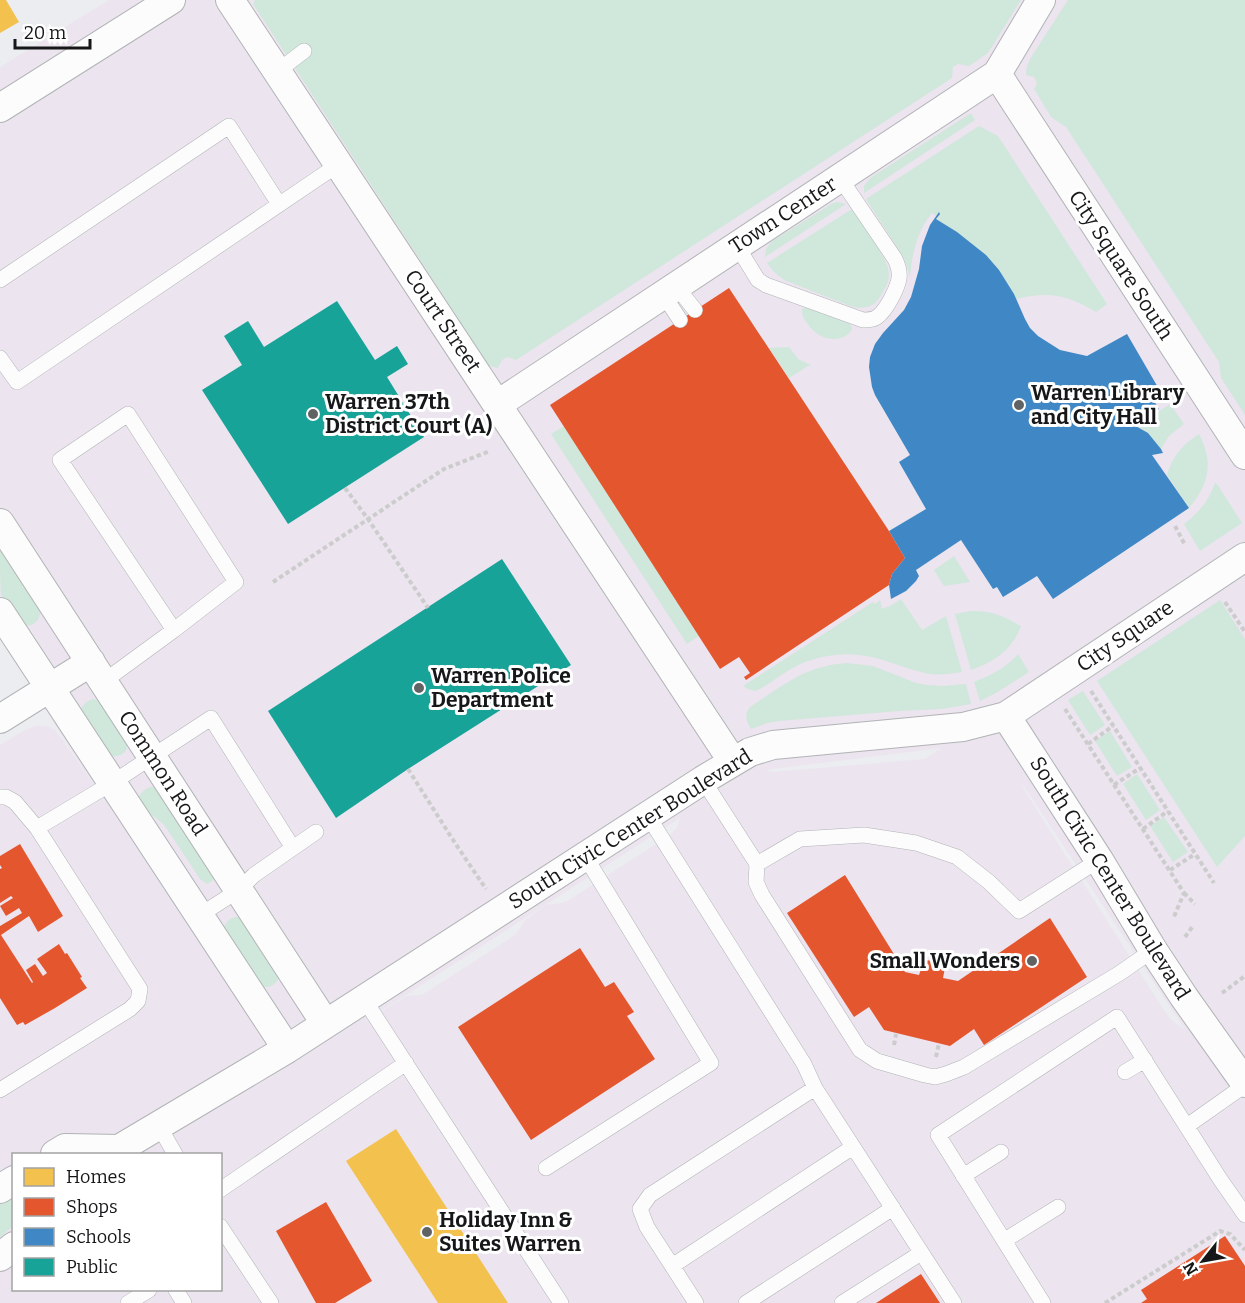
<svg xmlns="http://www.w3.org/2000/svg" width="1245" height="1303" font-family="Bitter,serif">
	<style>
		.commercial { fill: #ece4ef; fill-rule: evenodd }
		.green { fill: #d0e7db }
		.homes { fill: #f2c14e }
		.shops { fill: #e4572e }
		.schools { fill: #3f88c5 }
		.public { fill: #17a398 }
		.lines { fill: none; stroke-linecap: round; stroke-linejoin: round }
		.lane-casing { stroke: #b1b3b5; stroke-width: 16 }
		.street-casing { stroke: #b1b3b5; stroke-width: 30 }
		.path { stroke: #cccccd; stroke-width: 4; stroke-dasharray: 4.5 3; stroke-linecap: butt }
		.lane { stroke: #fcfcfd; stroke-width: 15 }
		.street { stroke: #fcfcfd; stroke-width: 28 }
		.poi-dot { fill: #616264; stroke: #fff; stroke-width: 2 }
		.labels { text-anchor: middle; stroke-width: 6; stroke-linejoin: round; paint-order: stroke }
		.street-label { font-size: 21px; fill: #161718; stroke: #fff }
		.poi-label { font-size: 21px; font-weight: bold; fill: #161718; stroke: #fff; text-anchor: start }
	</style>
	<rect width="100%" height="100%" fill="#ebedf0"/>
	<path class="commercial" d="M109 0H1245V1303H0V745L27 729 36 726H47L55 730 60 736 96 789 0 638V67ZM941 748 925 759 773 772 765 770ZM1021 782 1184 1028V1029L1172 1021 1165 1012 1023 788ZM680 818 677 828 670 835 569 900 563 903 546 905 525 920 516 934 509 939 422 995 407 996 364 1022ZM14 1154H220V1290H14Z"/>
	<path class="green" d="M255 0H1021L988 53 969 66 958 64 953 67 952 78 516 360 507 357 502 360 498 368 486 365 461 329 458 318 253 4Z
		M1068 0H1245V415L1221 378 1219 362 1066 127 1051 117 1034 89 1037 83 1034 77 1026 75 1027 66 1030 59Z
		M971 113 975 120 864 193V186L870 178Z
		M979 126 998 136 1107 304 1096 312C1067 295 1049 291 1016 299 1003 268 966 236 936 219L940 214 939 212 936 216 932 213C917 232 912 253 910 277L905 260 866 199Z
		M838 202 846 204 765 257 766 249 771 242 833 203Z
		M852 209C861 223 889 259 889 274 889 282 885 289 881 295 875 307 866 309 853 307L784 280 774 272 767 263Z
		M805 308H809L850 324 852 327V330C839 346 817 339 807 323 803 318 802 315 802 309Z
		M789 347 798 359 811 365 808 366 789 378 769 348Z
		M1170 404 1184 424 1169 436 1161 449 1148 433 1137 426Z
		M564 426 699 636 687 644 551 434Z
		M1199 434C1214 463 1209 484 1189 508L1167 475C1172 457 1183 444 1199 434Z
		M1215 483 1217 484 1242 523 1200 551 1184 524C1199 513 1209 500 1215 483Z
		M0 546 40 607C43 619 31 632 20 622 15 618 4 601 1 594 0 586 0 556 0 546Z
		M954 556 970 582 944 586 934 570Z
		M901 599 922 630 946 616 962 672C950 674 937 676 925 673 912 670 899 665 886 661 860 652 834 652 808 661 789 667 774 682 756 691L748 689 743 686 873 602 875 604 880 600 882 609 892 605Z
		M1220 600 1245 639V836L1217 867 1097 681Z
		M971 611C990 610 1004 616 1021 626 1013 649 994 662 971 670L955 614Z
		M1018 654 1029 672 996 693 980 701 974 682C991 675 1006 668 1018 654Z
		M846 663 873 666 916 683 928 685 943 686 966 684 971 704 942 709 899 711 779 721 767 723 751 729C746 721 744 715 750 707 784 685 805 666 846 663Z
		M1083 691 1105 725 1090 735 1068 700Z
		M92 699 98 700 128 745C126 754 120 757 110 756L80 711C83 705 85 702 92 699Z
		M1110 731 1132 767 1117 776 1095 741Z
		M1137 774 1160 810 1146 820 1123 784Z
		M150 787H156L214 879 211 882 207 884 200 879 165 826C154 815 146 813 138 799 141 792 144 790 150 787Z
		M1164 817 1188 852 1173 862 1150 826Z
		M235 917H241L280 975C277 984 271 988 262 987L223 929C226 922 229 919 235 917Z
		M13 1194V1226L0 1237V1203Z"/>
	<path class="homes" d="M0 0H6L19 22 0 33Z
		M396 1129 508 1303H438L346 1161Z"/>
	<path class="shops" d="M729 288 889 531 905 558 892 574 889 585 746 680 744 677 750 673 739 657 720 669 550 405Z
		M20 844 63 916 38 932 29 916 1 935 32 983 33 982 26 970 35 964 43 976 47 973 37 959 59 944 65 954 67 953 82 977 80 978 87 988 55 1008 25 1025 23 1022 17 1025 0 998V926L22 913 19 908 6 916 0 906 13 898 11 896 0 903V869L2 868 0 865V856Z
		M845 875 905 972 919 975 924 960 946 962 943 978 958 981 1050 918 1087 977 984 1045 974 1029 950 1046 884 1030 869 1007 854 1017 787 913Z
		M580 948 605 987 614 982 634 1012 627 1016 655 1059 531 1140 458 1027Z
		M326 1202 372 1281 335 1303H316L276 1231Z
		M1225 1236 1245 1266V1303H1141L1147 1299 1141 1290Z
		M921 1274 940 1303H876Z"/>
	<path class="schools" d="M939 212 940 214 936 219 957 232 986 255 999 270 1014 294 1025 319 1030 328 1038 336 1060 350 1087 356 1127 334 1163 396 1154 401 1159 409 1134 425 1148 433 1161 449 1163 453 1152 455 1189 508 1053 599 1037 576 1003 597 997 587 993 589 961 540 916 570 919 576 916 581 906 591 891 599 889 585 892 574 905 558 889 531 926 509 899 462 910 455 875 395 872 387 869 367 870 357 875 344 883 333 904 310 911 297 919 269 922 246 930 225Z"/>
	<path class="public" d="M337 301 375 360 397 346 408 364 387 377 424 437 288 524 202 390 242 365 224 336 248 321 264 347Z
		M502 559 571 665 408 769 336 818 268 711Z"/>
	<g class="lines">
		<g class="lane-casing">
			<path id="lane" d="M278 71 304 51
				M737 246 758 280 766 285 863 320C868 320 873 320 877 317 886 311 897 289 899 279 900 272 898 265 895 259L840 178
				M0 280 229 126 279 204
				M676 286 695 310
				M663 294 680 320
				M0 358 17 382 339 164
				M103 682 174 630 236 582 128 414 60 460 174 630
				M703 780 757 864 800 839 864 835 916 843 957 857 989 882 1019 911 1099 860
				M0 797H6L15 802 37 828 140 989 138 1001 130 1009 0 1090
				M648 816 804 1064 815 1088
				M37 828 112 783 211 718 293 848
				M757 864 756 882 762 895 860 1050 877 1061 925 1075 935 1077 946 1074 964 1067 1120 973 1153 950
				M200 915 239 890 254 875 316 832
				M364 999 561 1303
				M1125 1072 1145 1060
				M159 1126 175 1154
				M1187 1126 1245 1085
				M546 1168 711 1063 585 856
				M963 1176 1001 1152
				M220 1190 406 1063
				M220 1226 271 1303
				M1005 1240 1058 1207
				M672 1266 853 1147
				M176 1290 184 1303
				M128 1303 149 1290
				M696 1303 647 1227 640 1209 650 1195 815 1088 954 1303
				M746 1303 893 1208
				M842 1303 921 1253
				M1043 1303 938 1135 1117 1017 1220 1179 1245 1215"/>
		</g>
		<g class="street-casing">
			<path id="street" d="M230 0 733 762
				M997 74 1245 455
				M0 108 171 0
				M498 404 997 74 1041 0
				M0 523 325 1023
				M0 612 287 1049
				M1006 716 1099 860 1153 950 1184 997 1245 1083
				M0 719 91 662
				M55 1154 65 1148 119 1149
				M115 1154 119 1149 287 1049 703 780 750 752 773 745 963 727 1006 716 1245 557
				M0 1189 14 1180
				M0 1257 14 1246"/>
		</g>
		<path class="path" d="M345 488 368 519 428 608
			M1175 526 1185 545
			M273 582 444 469 490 451
			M1225 602 1245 632
			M1091 691 1214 883
			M1065 709 1184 893 1173 919
			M1088 744 1113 726
			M408 769 455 843 486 889
			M1114 785 1140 768
			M1143 829 1168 811
			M1170 870 1195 854
			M1184 893 1195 904
			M1185 937 1193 926
			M1222 993 1245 976
			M894 1045 896 1034
			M936 1057 939 1043
			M1105 1303 1220 1231 1230 1234 1245 1250"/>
		<use href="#lane" class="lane"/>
		<use href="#street" class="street"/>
	</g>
	<g class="poi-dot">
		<circle cx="1019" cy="405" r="6"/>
		<circle cx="313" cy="414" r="6"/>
		<circle cx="419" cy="688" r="6"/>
		<circle cx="1032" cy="961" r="6"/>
		<circle cx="427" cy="1232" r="6"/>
	</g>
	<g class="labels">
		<g class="street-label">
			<text transform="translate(783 215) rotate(-33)" y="7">Town Center</text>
			<text transform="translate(1121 265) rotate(57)" y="7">City Square South</text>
			<text transform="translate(443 321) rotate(56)" y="7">Court Street</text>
			<text transform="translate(1125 636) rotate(-34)" y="7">City Square</text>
			<text transform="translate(163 773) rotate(57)" y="7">Common Road</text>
			<text transform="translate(630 829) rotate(-32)" y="7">South Civic Center Boulevard</text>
			<text transform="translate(1110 878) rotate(58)" y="7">South Civic Center Boulevard</text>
		</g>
		<g class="poi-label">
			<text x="1031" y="400">Warren Library<tspan x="1031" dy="24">and City Hall</tspan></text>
			<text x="325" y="409">Warren 37th<tspan x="325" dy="24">District Court (A)</tspan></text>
			<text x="431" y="683">Warren Police<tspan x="431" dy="24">Department</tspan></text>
			<text x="1020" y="968" text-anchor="end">Small Wonders</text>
			<text x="439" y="1227">Holiday Inn &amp;<tspan x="439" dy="24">Suites Warren</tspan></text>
		</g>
	</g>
	<rect x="12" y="1153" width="210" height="138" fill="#ffffff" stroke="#a2a2a3" stroke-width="1.5"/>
	<rect x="24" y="1168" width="30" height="18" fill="#f2c14e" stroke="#a2a2a3" stroke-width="1.5"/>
	<text x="66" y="1183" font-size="18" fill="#161718">Homes</text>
	<rect x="24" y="1198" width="30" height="18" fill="#e4572e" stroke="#a2a2a3" stroke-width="1.5"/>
	<text x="66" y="1213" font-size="18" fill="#161718">Shops</text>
	<rect x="24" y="1228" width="30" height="18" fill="#3f88c5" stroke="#a2a2a3" stroke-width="1.5"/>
	<text x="66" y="1243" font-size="18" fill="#161718">Schools</text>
	<rect x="24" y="1258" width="30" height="18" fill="#17a398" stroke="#a2a2a3" stroke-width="1.5"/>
	<text x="66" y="1273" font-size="18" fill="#161718">Public</text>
	<g transform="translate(1203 1261) rotate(239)" stroke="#ffffff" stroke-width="4.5" paint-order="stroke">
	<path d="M0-4.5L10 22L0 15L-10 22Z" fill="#161718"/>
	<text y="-9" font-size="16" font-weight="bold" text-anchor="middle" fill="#161718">N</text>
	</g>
	<path d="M15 39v9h75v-9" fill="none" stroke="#161718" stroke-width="3"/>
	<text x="24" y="39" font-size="18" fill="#161718" stroke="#ffffff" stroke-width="4.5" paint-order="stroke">20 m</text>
</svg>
